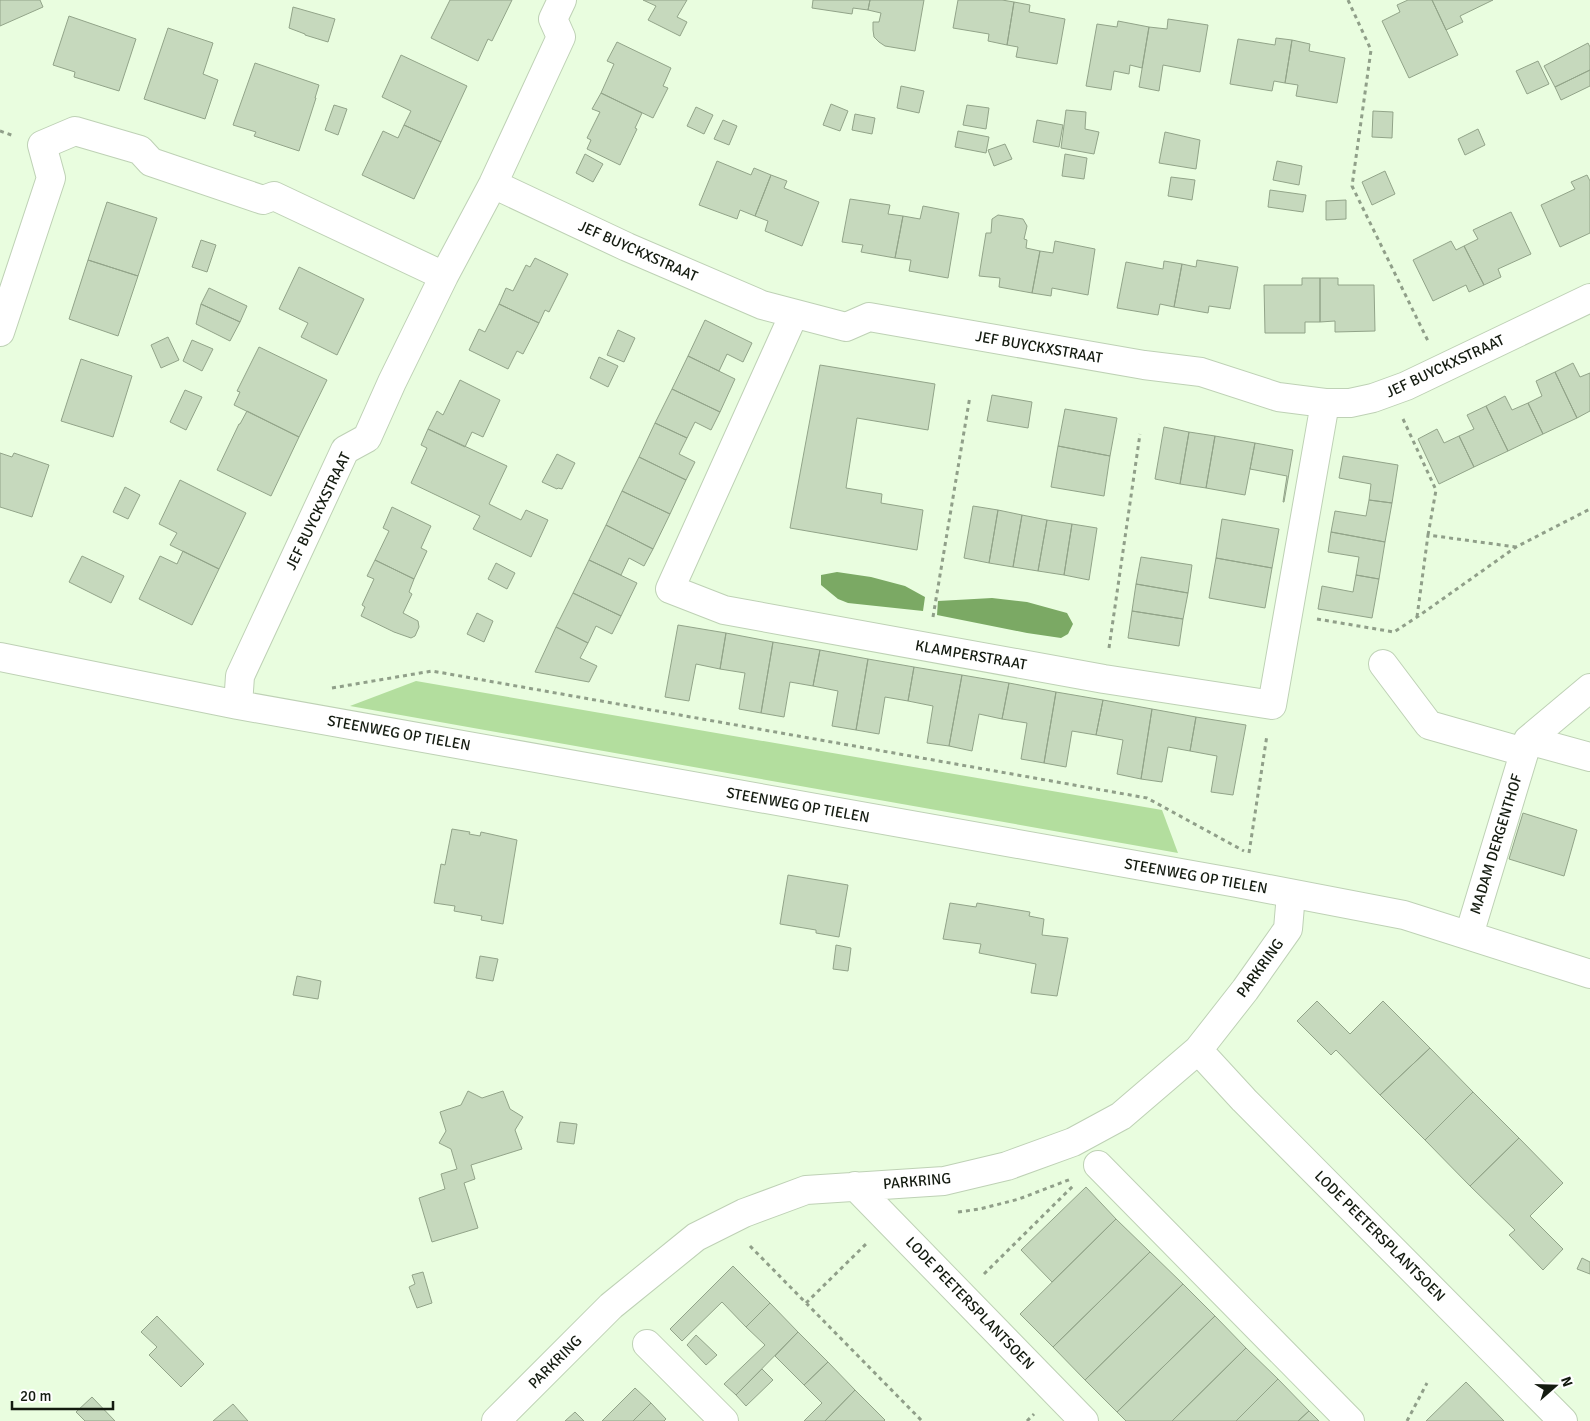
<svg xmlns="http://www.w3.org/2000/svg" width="1590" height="1421" font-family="Signika,sans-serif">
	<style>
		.green { fill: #b3de9e }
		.water { fill: #7ba964 }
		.building { fill: #c6d9bd; stroke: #92a489 }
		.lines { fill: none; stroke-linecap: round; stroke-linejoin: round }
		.minor-casing { stroke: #bed1b5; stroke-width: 30 }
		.path { stroke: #909f89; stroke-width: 3; stroke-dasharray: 4 4; stroke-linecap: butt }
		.minor { stroke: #fff; stroke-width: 28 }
		.labels { text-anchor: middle; stroke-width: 4; stroke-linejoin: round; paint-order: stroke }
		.street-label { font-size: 15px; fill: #141b10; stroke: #fff }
	</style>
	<rect width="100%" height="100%" fill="#e9fddf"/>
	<path class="green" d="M416 681 1162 810 1178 853 350 706Z"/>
	<path class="water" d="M837 572 871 577 905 586 925 597 923 611 848 603 838 599 821 585V575Z
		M992 598 1027 602 1067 613 1073 624 1068 634 1061 638 1027 633 937 615 938 601Z"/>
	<path class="building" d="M0 0H40L43 7 0 26Z
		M450 0H512L492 41 488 39 478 61 431 38Z
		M643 0H687L677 17 687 22 680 36 648 20 656 6Z
		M813 0H870L868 10 853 8 852 14 812 8Z
		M870 0H924L915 51 885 46 879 42 874 37 873 30V22H879L881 13 868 10Z
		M958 0H1002L1014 2 1007 45 988 41 989 34 953 28Z
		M1408 0H1432L1458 55 1409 78 1382 21 1400 12 1397 5Z
		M1432 0H1493L1460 16 1463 22 1446 30Z
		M1014 2 1030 5 1029 12 1065 19 1057 64 1016 57 1018 47 1007 45Z
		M293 7 335 19 328 42 305 35V34L289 28Z
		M69 16 136 39 119 91 74 77 75 72 53 65Z
		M1168 19 1208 25 1200 72 1163 65 1159 91 1139 87 1149 27 1167 29Z
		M1118 21 1149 27 1142 68 1130 65 1129 74 1114 71 1111 90 1086 86 1097 24 1117 27Z
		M168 28 213 43 203 74 218 80 205 119 144 99Z
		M1276 38 1292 40 1285 83 1274 81 1272 91 1230 84 1238 39 1275 45Z
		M1292 40 1310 44 1309 51 1345 58 1337 103 1296 96 1298 85 1285 83Z
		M617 42 671 68 663 86 668 88 653 118 601 93 614 64 607 61Z
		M1588 43 1590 47V70L1555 87 1544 66Z
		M401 55 467 86 441 142 404 125 411 111 382 97Z
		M1538 61 1549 84 1527 94 1516 71Z
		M255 63 319 85 315 98H316L299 151 254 136 256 132 233 125Z
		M1590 70V86L1561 100 1555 87Z
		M901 86 924 91 919 113 897 108Z
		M601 93 642 113 635 128 637 129 620 165 587 149 591 140 587 138 600 112 592 109Z
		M831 104 848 111 840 131 823 125Z
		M334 105 347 109 338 135 325 130Z
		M967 105 989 108 986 129 963 125Z
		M696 107 713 115 704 134 687 126Z
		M1066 110 1086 112 1085 129 1099 132 1094 154 1061 148Z
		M1373 111 1393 112 1392 138 1372 137Z
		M855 114 875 118 872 134 852 130Z
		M723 120 737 126 729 145 714 139Z
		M1037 120 1063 125 1059 147 1033 142Z
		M404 125 441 142 414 199 362 175 383 131 398 138Z
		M1478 129 1485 145 1465 155 1458 139Z
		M958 131 989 137 986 153 955 147Z
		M1165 132 1200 140 1196 169 1159 163Z
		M1005 144 1012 159 994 166 988 150Z
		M585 154 603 164 593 182 576 173Z
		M1065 154 1087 158 1084 179 1062 176Z
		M717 161 751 175 754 168 771 175 755 216 740 210 737 219 699 205Z
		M1277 161 1302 166 1299 185 1273 180Z
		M1385 171 1395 194 1372 205 1362 182Z
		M771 175 787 181 784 188 819 202 802 246 765 231 768 221 755 216Z
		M1587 175 1590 181V233L1560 247 1541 205 1575 189 1571 182Z
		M1171 177 1195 180 1192 200 1168 196Z
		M1270 190 1306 195 1303 212 1268 207Z
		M850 199 890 205 888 214 903 216 895 258 861 252 863 245 842 242Z
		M1346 200V219L1326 220V201Z
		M107 202 157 218 138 276 88 260Z
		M923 206 959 213 948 278 909 271 911 260 895 258 903 216 920 219Z
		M1511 212 1531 254 1498 269 1501 277 1484 285 1464 246 1478 239 1473 230Z
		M998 215 1023 219 1027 226 1024 239 1027 240 1026 248 1040 251 1032 293 999 287 1000 278 979 276 986 233H991L992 219Z
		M201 240 216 245 207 272 192 267Z
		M1055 241 1095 249 1088 295 1052 288 1051 296 1032 293 1040 251 1053 253Z
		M1451 241 1456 250 1464 246 1484 285 1469 292 1466 285 1433 301 1413 260Z
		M535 258 568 274 549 312 545 310 539 323 499 304 506 288 513 291 526 265 530 267Z
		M88 260 138 276 118 336 69 319Z
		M1197 260 1238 267 1230 309 1209 306 1208 313 1174 307 1182 264 1196 267Z
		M1164 261 1182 264 1174 307 1160 304 1158 315 1117 308 1126 262 1163 269Z
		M299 267 364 299 337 355 301 337 308 323 279 309Z
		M1302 278H1320V322H1305V333H1265L1264 285H1302Z
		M1320 278H1338V285H1374L1375 331 1335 332V321L1320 322Z
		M209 288 247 306 240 322 201 304Z
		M201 304 240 322 230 341 196 324Z
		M499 304 539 323 523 354 517 351 508 369 469 350 479 329 485 332Z
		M705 320 752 343 743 362 727 354 719 371 688 356Z
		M618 330 635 338 624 362 607 355Z
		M168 337 179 360 161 368 151 345Z
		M192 340 213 349 202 371 183 361Z
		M259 347 327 380 299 437 234 405 240 392 237 391Z
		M688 356 735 379 720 412 672 389Z
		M599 357 618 366 608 387 590 378Z
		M81 359 132 376 113 437 61 421Z
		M1573 363 1580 377 1590 373V411L1577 418 1555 372Z
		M820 365 935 384 928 430 857 418 846 488 882 494 881 503 923 510 917 550 790 528Z
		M1555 372 1577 418 1543 434 1528 403 1542 396 1536 381Z
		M460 380 500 400 483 437 472 432 465 447 428 429 437 411 443 415Z
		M672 389 720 412 711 430 695 422 687 438 655 423Z
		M185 390 202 397 186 430 170 422Z
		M992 395 1032 402 1028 428 987 421Z
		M1505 396 1512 410 1528 403 1543 434 1508 451 1486 406Z
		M1486 406 1508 451 1474 467 1459 436 1474 429 1467 415Z
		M1065 409 1117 418 1110 456 1058 446Z
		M247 411 299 437 271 496 217 470 239 424H240Z
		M655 423 687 438 679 454 695 462 686 480 639 457Z
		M1164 427 1189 432 1180 484 1155 479Z
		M428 429 507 466 489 504 521 520 526 510 548 520 531 557 473 529 480 516 411 483 427 448 421 445Z
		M1437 429 1444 443 1459 436 1474 467 1439 484 1418 439Z
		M1189 432 1215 436 1206 488 1180 484Z
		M1215 436 1255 443 1245 495 1206 488Z
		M1255 443 1293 450 1284 502H1283L1287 476 1250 469Z
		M1058 446 1110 456 1104 496 1051 487Z
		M0 453 12 457 14 453 49 465 32 517 0 507Z
		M557 454 575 463 562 489 558 488 557 489 542 482Z
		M1343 456 1398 465 1392 503 1369 500 1371 484 1339 478Z
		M639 457 686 480 670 514 622 491Z
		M180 480 246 513 219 569 170 545 177 533 159 524Z
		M125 487 140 495 128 519 113 512Z
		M622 491 670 514 653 549 606 525Z
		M1369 500 1392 503 1385 542 1331 532 1335 511 1366 516Z
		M973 506 998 510 989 563 964 558Z
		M392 507 431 526 421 548 427 551 414 579 375 560 389 531 383 528Z
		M998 510 1022 515 1013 567 989 563Z
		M1022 515 1047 520 1038 571 1013 567Z
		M1222 519 1279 529 1272 568 1216 558Z
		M1047 520 1072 524 1064 575 1038 571Z
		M1072 524 1097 528 1089 580 1064 575Z
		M606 525 653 549 644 566 629 558 621 575 589 560Z
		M1331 532 1385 542 1379 579 1356 575 1359 557 1328 552Z
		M183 551 219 569 192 625 139 599 160 556 177 564Z
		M82 556 124 576 111 603 69 582Z
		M1141 557 1192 565 1188 593 1136 584Z
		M1216 558 1272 568 1265 608 1209 598Z
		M375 560 414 579 409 592 412 594 403 613 418 621 419 627 415 636 411 638 394 632 361 616 365 607 362 605 374 579 367 576Z
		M589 560 637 583 621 616 573 593Z
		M496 563 515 573 507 589 488 579Z
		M1356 575 1379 579 1372 618 1318 609 1322 586 1353 592Z
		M1136 584 1188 593 1183 619 1132 611Z
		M573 593 621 616 612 634 596 626 588 643 556 627Z
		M1132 611 1183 619 1179 646 1128 638Z
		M477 613 493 621 484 642 467 634Z
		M678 625 726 633 720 669 696 664 689 701 665 697Z
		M556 627 588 643 580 658 597 666 589 682 535 672Z
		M726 633 773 642 761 713 739 709 745 673 720 669Z
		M773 642 820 650 813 686 790 682 784 717 761 713Z
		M820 650 868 659 856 730 832 726 838 691 813 686Z
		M868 659 914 667 908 701 885 697 879 734 856 730Z
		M914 667 962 675 949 746 927 743 933 706 908 701Z
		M962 675 1009 683 1002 719 979 714 972 751 949 746Z
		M1009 683 1056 692 1044 763 1021 759 1027 723 1002 719Z
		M1056 692 1103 700 1096 735 1072 731 1066 767 1044 763Z
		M1103 700 1152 709 1141 779 1117 774 1123 740 1096 735Z
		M1152 709 1196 717 1190 751 1168 747 1162 782 1141 779Z
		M1196 717 1246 725 1233 795 1211 792 1217 756 1190 751Z
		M1523 813 1577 830 1564 876 1509 859Z
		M452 829 470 832 469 834 480 836 481 832 517 840 503 924 481 920 482 916 454 911 455 906 434 903 441 864 445 865Z
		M788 875 848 885 839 937 816 933V930L780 924Z
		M950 903 976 907 977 903 1030 912 1029 916 1044 919 1042 935 1068 938 1057 996 1031 993 1036 964 979 953 981 944 943 939Z
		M836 945 851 948 848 971 833 969Z
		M480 956 498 959 493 981 476 978Z
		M297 976 321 981 318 999 293 995Z
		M1317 1001 1350 1034 1383 1001 1430 1048 1380 1095 1336 1050 1331 1055 1297 1021Z
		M1430 1048 1473 1092 1425 1140 1380 1095Z
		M468 1091 482 1098 503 1091 510 1109 523 1117 515 1130 522 1149 471 1165 475 1179 464 1183 478 1228 432 1242 419 1198 445 1189 441 1174 457 1169 451 1149 439 1143 446 1131 440 1112 461 1105Z
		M1473 1092 1519 1138 1470 1186 1425 1140Z
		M560 1122 577 1124 574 1144 557 1142Z
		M1519 1138 1563 1183 1530 1216 1563 1249 1543 1270 1509 1235 1515 1230 1470 1186Z
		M1086 1187 1116 1219 1052 1282 1021 1250Z
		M1116 1219 1150 1252 1053 1347 1020 1314Z
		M1150 1252 1183 1284 1085 1380 1053 1347Z
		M1582 1258 1590 1262V1274L1577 1269Z
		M733 1266 770 1303 746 1327 722 1302 682 1341 670 1329Z
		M423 1272 432 1303 417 1308 409 1287 415 1284 412 1275Z
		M1183 1284 1215 1316 1117 1412 1085 1380Z
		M770 1303 798 1332 736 1395 724 1384 765 1345 746 1327Z
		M157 1316 204 1364 181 1387 149 1355 157 1347 141 1332Z
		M1215 1316 1246 1348 1172 1421H1126L1117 1412Z
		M798 1332 828 1362 804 1385 775 1356Z
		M696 1335 717 1355 706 1365 687 1345Z
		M1246 1348 1278 1379 1236 1421H1172Z
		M828 1362 855 1390 825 1421H804L822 1403 804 1385Z
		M762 1369 773 1380 746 1406 736 1395Z
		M1278 1379 1309 1411 1298 1421H1236Z
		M1466 1382 1504 1421H1426Z
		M635 1388 651 1403 633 1421H602Z
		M855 1390 885 1420 884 1421H825Z
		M92 1397 115 1421H85L76 1412Z
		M651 1403 666 1419 664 1421H633Z
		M233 1404 248 1421H213Z
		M1309 1411 1319 1421H1298Z
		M575 1412 584 1421H565Z"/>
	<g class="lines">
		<g class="minor-casing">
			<path id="minor" d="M493 184 627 247 762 305 846 327 869 317 1144 365 1201 372 1278 397 1325 403H1350L1373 398 1406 386 1590 298
				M794 314 670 589 724 610 1104 679 1272 705 1325 403
				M0 332 51 178 42 145 75 131 140 150 151 162 263 200 274 196 444 276
				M0 657 238 705 1237 883 1404 915 1590 974
				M1383 664 1429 725 1524 752
				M238 705 240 676 345 450 367 438 392 382 444 276 493 184 561 37 553 19 562 0
				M1528 740 1590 688
				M1469 935 1528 740 1590 757
				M1198 1050 1244 1100 1563 1421
				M1098 1165 1350 1421
				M855 1186 1084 1421
				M647 1344 724 1421
				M496 1421 611 1306 696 1237 744 1213 806 1190 944 1181 1007 1166 1073 1142 1121 1116 1198 1050 1245 990 1288 929 1291 894"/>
		</g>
		<path class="path" d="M1348 0 1371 50 1352 186 1428 341
			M0 131 14 136
			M1403 419 1436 490 1428 535
			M933 617 970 396
			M1417 617 1428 535 1516 547
			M1317 619 1394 632 1420 615 1516 547 1590 509
			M1109 648 1140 434
			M332 688 432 671 1147 798 1244 851
			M1249 853 1267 735
			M958 1212 980 1209 1019 1199 1071 1179
			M750 1246 922 1421
			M984 1274 1074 1185
			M806 1303 868 1242
			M1027 1421 1034 1414
			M1407 1421 1427 1383"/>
		<use href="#minor" class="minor"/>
	</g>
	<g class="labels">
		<g class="street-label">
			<text transform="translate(638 251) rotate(24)" y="5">JEF BUYCKXSTRAAT</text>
			<text transform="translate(1039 347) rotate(10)" y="5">JEF BUYCKXSTRAAT</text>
			<text transform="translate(1445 366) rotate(-25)" y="5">JEF BUYCKXSTRAAT</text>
			<text transform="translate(318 511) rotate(-64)" y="5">JEF BUYCKXSTRAAT</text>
			<text transform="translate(971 655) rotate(10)" y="5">KLAMPERSTRAAT</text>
			<text transform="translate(399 733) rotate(10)" y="5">STEENWEG OP TIELEN</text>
			<text transform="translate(798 805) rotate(10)" y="5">STEENWEG OP TIELEN</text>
			<text transform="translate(1496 844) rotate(-73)" y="5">MADAM DERGENTHOF</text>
			<text transform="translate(1196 876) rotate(10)" y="5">STEENWEG OP TIELEN</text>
			<text transform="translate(1260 968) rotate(-54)" y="5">PARKRING</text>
			<text transform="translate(917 1181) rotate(-5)" y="5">PARKRING</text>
			<text transform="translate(1380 1236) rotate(45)" y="5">LODE PEETERSPLANTSOEN</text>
			<text transform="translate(970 1303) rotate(46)" y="5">LODE PEETERSPLANTSOEN</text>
			<text transform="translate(555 1362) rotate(-45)" y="5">PARKRING</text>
		</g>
	</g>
	<g transform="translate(1555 1386) rotate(70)" stroke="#ffffff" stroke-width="4" paint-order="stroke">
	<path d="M0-4L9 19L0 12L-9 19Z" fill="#141b10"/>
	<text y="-8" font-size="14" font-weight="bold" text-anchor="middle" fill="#141b10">N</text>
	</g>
	<path d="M12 1401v8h101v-8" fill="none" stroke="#141b10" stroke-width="2.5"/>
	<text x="20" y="1401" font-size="15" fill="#141b10" stroke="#ffffff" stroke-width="4" paint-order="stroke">20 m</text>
</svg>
